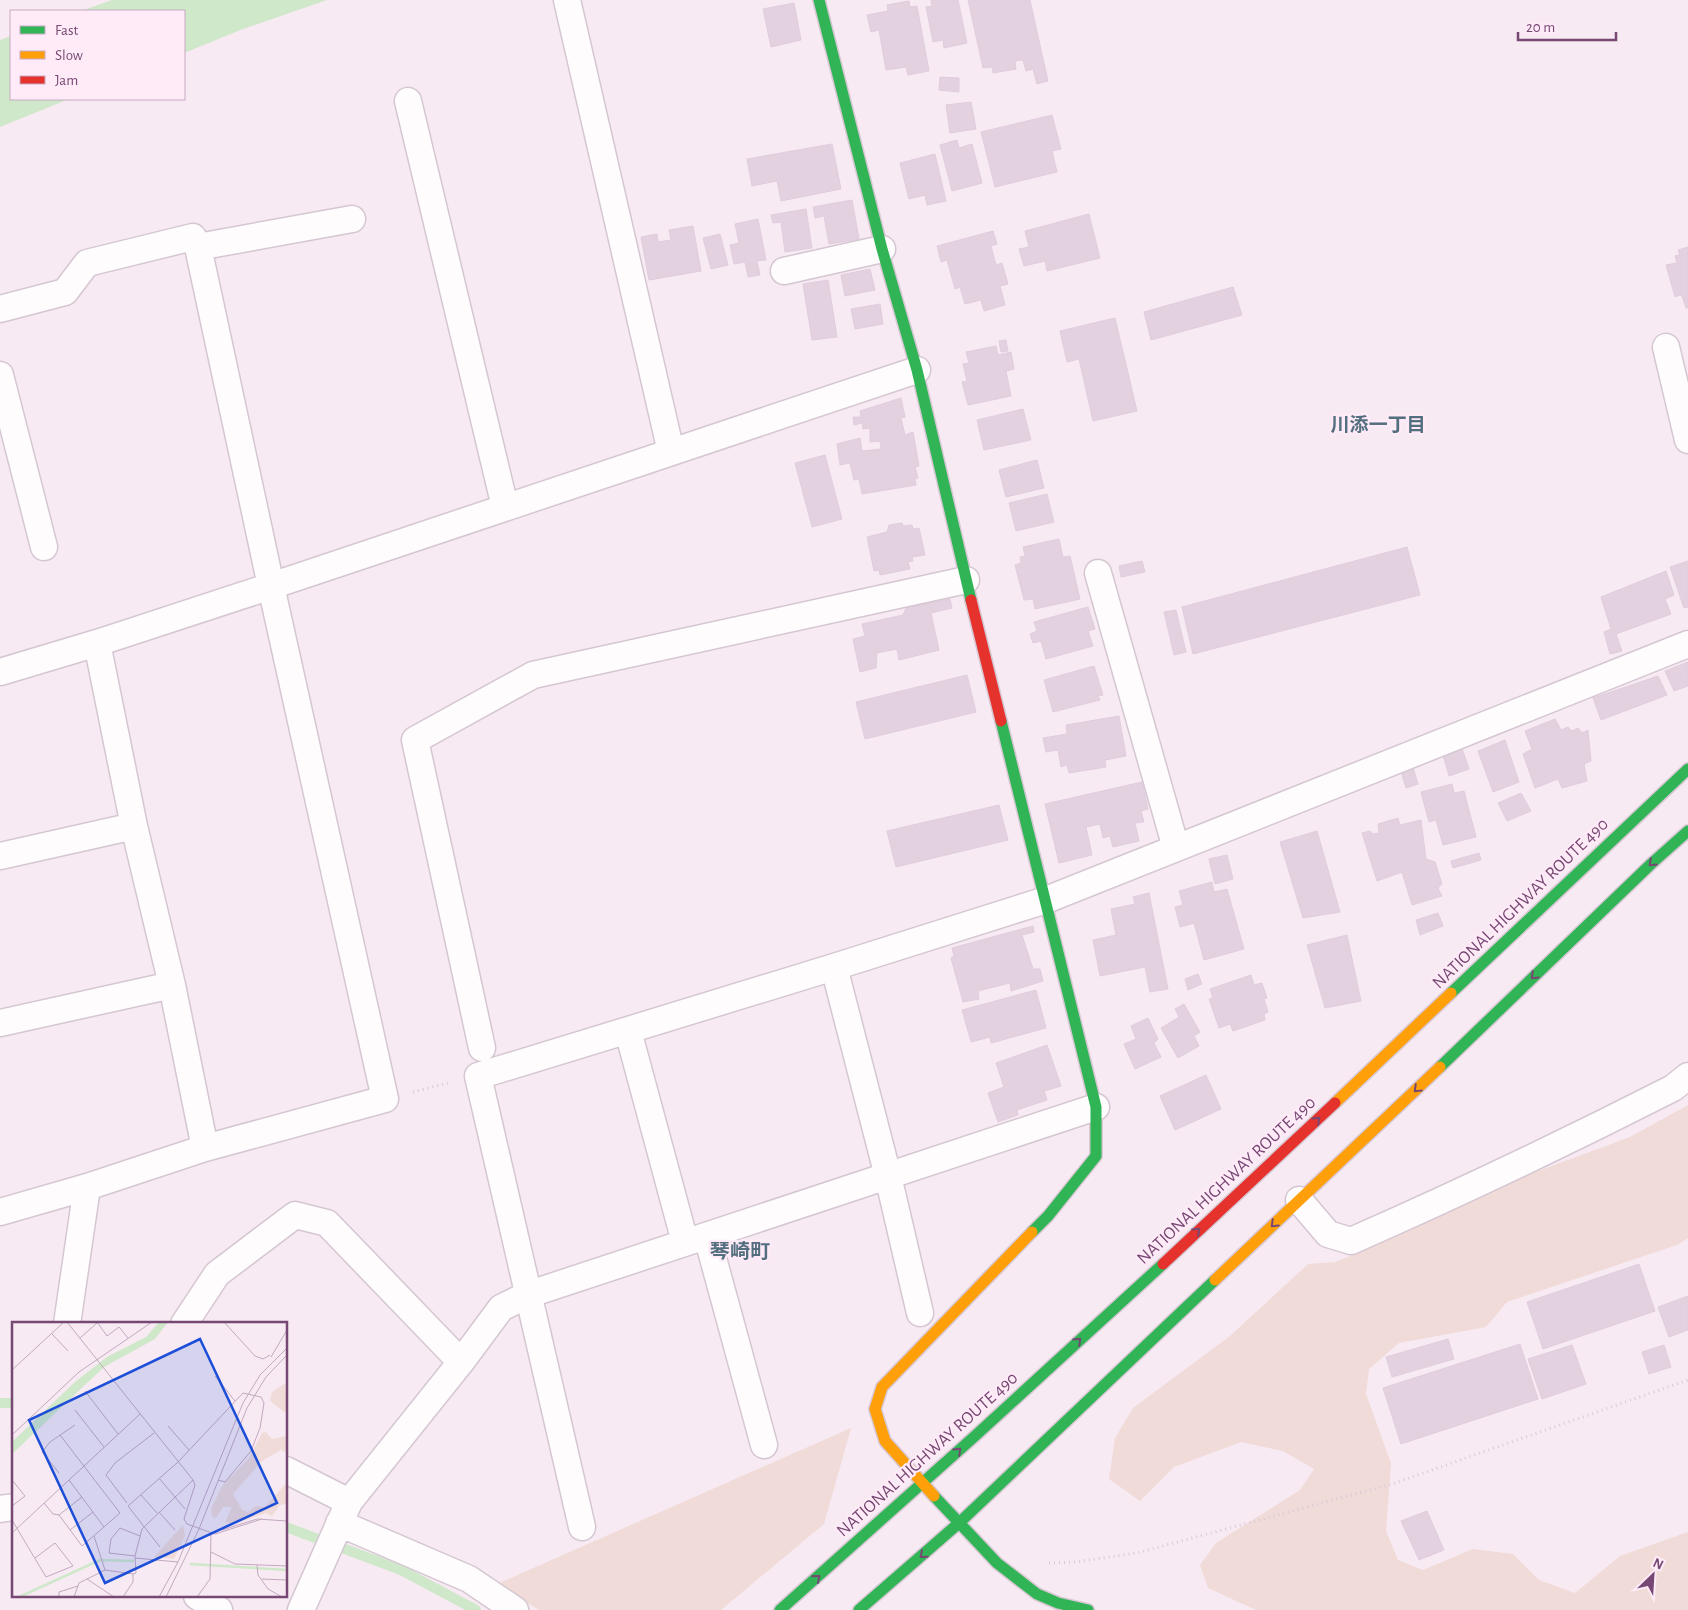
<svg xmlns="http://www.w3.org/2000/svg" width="1688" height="1610" font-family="'Alegreya Sans','Noto Sans JP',sans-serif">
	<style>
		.green { fill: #f0dbd8 }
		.water { fill: #cfe8c9 }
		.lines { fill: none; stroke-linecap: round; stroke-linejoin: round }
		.stream { stroke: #cfe8c9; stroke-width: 10 }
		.building { fill: #e3d1e0; stroke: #e0ccdd }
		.street-casing { stroke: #d5c7d2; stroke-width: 29 }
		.fast-casing { stroke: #d6c7d3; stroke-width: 14 }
		.slow-casing { stroke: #d6c7d3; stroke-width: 14 }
		.jam-casing { stroke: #d6c7d3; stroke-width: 14 }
		.path { stroke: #d8cad7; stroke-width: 3; stroke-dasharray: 1 4; stroke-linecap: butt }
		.street { stroke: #fefcfd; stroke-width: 26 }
		.fast { stroke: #30b455; stroke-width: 11 }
		.slow { stroke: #ff9f0a; stroke-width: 11 }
		.jam { stroke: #e5322d; stroke-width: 11 }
		.oneway { stroke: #764873 }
		.labels { text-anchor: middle; stroke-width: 4.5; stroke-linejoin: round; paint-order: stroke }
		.street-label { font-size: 18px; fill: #764873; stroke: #ffebf8 }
		.neighbourhood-label { font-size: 19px; font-weight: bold; fill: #536e7f; stroke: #ffebf8 }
		.quarter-label { font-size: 20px; font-weight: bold; fill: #536e7f; stroke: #ffebf8 }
		.inset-river { fill: none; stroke: #cfe8c9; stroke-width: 2.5 }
		.inset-road { fill: none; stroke: #c3a9c0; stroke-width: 1 }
		.view { fill: #1d4ed8; fill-opacity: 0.15; stroke: #1d4ed8; stroke-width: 2.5 }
		.inset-edge { fill: none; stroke: #764873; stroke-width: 2.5 }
	</style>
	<rect width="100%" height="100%" fill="#f7eaf3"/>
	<path class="green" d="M1688 1105V1238L1677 1245 1507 1302 1486 1327 1399 1343 1369 1369 1366 1394 1391 1463 1386 1531 1398 1560 1423 1570 1473 1549 1513 1554 1539 1580 1575 1593 1620 1556 1688 1532V1610H1256L1208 1588 1200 1565 1216 1543 1300 1490 1314 1469 1283 1451 1241 1442 1174 1467 1140 1501 1109 1479 1115 1438 1133 1408 1230 1336 1308 1264 1336 1262 1386 1240 1500 1185 1630 1137Z
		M851 1428 824 1524 721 1610H539L497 1584Z"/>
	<path class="water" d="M112 0H327L243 29 184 53V11H81Z
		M11 36V99H69L0 127V40Z"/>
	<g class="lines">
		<path class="stream" d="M0 1403H14
			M286 1527 401 1570 476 1610"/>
	</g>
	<path class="building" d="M931 0H958L967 43 944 48 943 40 933 42 926 7 932 6Z
		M968 0H1030L1048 81 1037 84 1033 69 1026 71 1023 60 1015 61 1016 69 993 73 992 67 983 68Z
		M909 1 910 7 917 6 929 71 908 75 906 67 886 70 879 30 871 32 867 15 888 11 887 5Z
		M794 3 801 40 771 47 763 9Z
		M940 77 959 78V92L939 90Z
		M971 102 976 129 950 133 946 105Z
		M1052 115 1061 149 1052 151 1057 172 995 187 981 132Z
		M957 140 959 148 972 144 982 183 952 191 940 145Z
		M832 144 841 189 781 201 777 181 752 186 747 159Z
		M935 154 946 201 927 205 925 195 909 199 900 163Z
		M852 200 859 239 829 244 824 216 815 218 813 207Z
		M806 209 812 248 785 252 781 222 773 223 771 215Z
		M1089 214 1100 258 1047 271 1045 261 1024 266 1019 249 1029 247 1025 231Z
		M758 219 766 260 757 261 760 275 748 277 745 262 734 264 730 245 739 243 735 224Z
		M693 226 701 271 649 280 641 237 657 234 658 242 671 240 669 230Z
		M993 231 997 244 991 246 996 265 1002 263 1008 284 1000 286 1005 305 984 311 981 300 965 304 960 287 955 289 947 260 941 262 937 246Z
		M720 234 728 265 711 269 703 238Z
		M1688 247V308H1686L1682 296 1679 295 1675 297 1666 265 1677 263 1675 256 1680 255 1678 250Z
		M870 269 875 290 845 296 841 275Z
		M828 280 837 337 812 340 803 284Z
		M1233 287 1242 315 1151 340 1144 312Z
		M880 304 883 324 855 329 851 309Z
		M1115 318 1137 411 1093 421 1079 359 1067 362 1060 331Z
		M1006 340 1008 351 1001 352 999 341Z
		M996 346 998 355 1011 352 1014 369 1006 371 1011 396 968 405 962 382 967 381 963 364 969 363 966 352Z
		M901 398 905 417 901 418 905 435 913 432 919 466 915 467 918 478 915 479 916 485 862 494 859 479 854 480 850 463 840 465 837 444 860 438 862 451 881 449 880 441 870 442V428L863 429 862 423 854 425 853 417H861L860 411Z
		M1023 409 1031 440 984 450 977 420Z
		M825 455 842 519 812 527 795 463Z
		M1037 460 1044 488 1006 497 999 470Z
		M1047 494 1054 522 1016 531 1009 503Z
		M902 523 903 526 912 525 913 529 919 528 925 555 912 557 913 561 908 562 910 569 880 575 879 570 874 571 867 537 887 532 889 525Z
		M1059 539 1063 557 1070 556 1080 599 1035 609 1033 599 1024 600 1015 565 1021 563 1020 557 1025 556 1023 547Z
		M1407 547 1420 595 1193 654 1182 607Z
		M1142 561 1145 572 1121 577 1119 566Z
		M1688 561V607L1684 608 1670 567Z
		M1666 571 1674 595 1665 599 1671 614 1616 634 1622 651 1610 654 1604 632 1611 629 1601 597Z
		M950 599 952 608 931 613 939 650 899 660 897 649 877 653 876 668 860 672 853 639 865 636 862 624 903 615 906 608Z
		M1088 607 1095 629 1088 631 1093 646 1046 659 1041 641 1033 643 1030 634 1037 631 1034 622Z
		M1176 610 1186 652 1174 655 1164 612Z
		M1688 662V686L1674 691 1665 671Z
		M1094 666 1103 695 1098 696 1100 700 1053 712 1044 680Z
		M967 675 976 712 865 739 856 702Z
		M1658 676 1667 695 1601 720 1593 698Z
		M1119 716 1126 756 1105 760 1106 767 1069 773 1067 765 1061 767 1058 750 1046 752 1043 738 1067 734 1066 725Z
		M1555 719 1561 730 1568 727 1572 731 1578 728 1582 733 1588 730 1591 761 1584 764 1587 781 1562 788 1558 779 1535 788 1523 754 1532 749 1525 731Z
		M1505 740 1519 782 1493 792 1478 751Z
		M1461 745 1469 769 1449 776 1442 752Z
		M1412 764 1418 784 1406 788 1400 768Z
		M1142 782 1148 809 1141 811 1144 822 1135 823 1139 841 1113 847 1110 836 1103 838 1100 824 1086 827 1092 855 1059 863 1045 804Z
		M1452 784 1454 793 1464 791 1476 837 1443 845 1436 820 1429 822 1421 792Z
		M1521 793 1531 811 1507 821 1498 803Z
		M999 805 1008 840 896 867 887 831Z
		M1398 818 1400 825 1421 820 1426 859 1435 862 1442 884 1438 888 1442 896 1412 905 1402 872 1377 881 1362 833 1370 831 1372 834 1379 833 1378 824Z
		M1317 831 1340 912 1303 918 1280 842Z
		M1479 853 1481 860 1453 868 1451 861Z
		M1227 855 1233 879 1215 884 1209 859Z
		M1212 882 1214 892 1227 889 1244 949 1204 960 1194 923 1180 927 1175 907 1183 905 1179 891Z
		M1149 893 1168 989 1150 992 1145 967 1100 976 1093 940 1116 935 1111 909 1135 904 1133 897Z
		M1438 913 1443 926 1420 935 1416 920Z
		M1033 926 1034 932 1022 935 1033 969H1040L1043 981 1011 991 1010 983 978 991 979 999 963 1002 951 958 954 956 952 948Z
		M1347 935 1361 1001 1325 1008 1307 945Z
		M1198 974 1202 984 1188 990 1185 979Z
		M1251 975 1254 985 1262 983 1267 998 1264 999 1268 1012 1264 1014 1265 1020 1233 1031 1230 1024 1219 1028 1209 999 1213 998 1210 989Z
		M1036 990 1046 1028 991 1043 990 1037 971 1042 962 1010Z
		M1184 1004 1200 1032 1194 1036 1199 1046 1178 1058 1161 1028 1179 1017 1175 1009Z
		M1148 1018 1158 1039 1154 1043 1161 1057 1135 1069 1124 1044 1136 1039 1131 1026Z
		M1047 1045 1061 1086 1044 1091 1047 1100 1017 1110 1018 1115 998 1122 988 1093 1004 1087 996 1063Z
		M1206 1075 1221 1109 1175 1130 1160 1096Z
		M1639 1264 1655 1311 1543 1349 1527 1302Z
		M1688 1296V1330L1669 1337 1658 1307Z
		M1448 1339 1454 1359 1392 1377 1386 1357Z
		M1520 1344 1538 1399 1401 1444 1383 1388Z
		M1572 1345 1586 1384 1542 1399 1528 1359Z
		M1664 1345 1671 1367 1649 1374 1642 1352Z
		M1427 1511 1444 1550 1419 1560 1401 1521Z"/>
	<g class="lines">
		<g class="street-casing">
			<path id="street" d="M567 0 671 452
				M408 101 505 507
				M784 271 882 249
				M0 309 65 292 87 263 193 237 198 247 352 219
				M1666 347 1688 440
				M0 375 44 547
				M1098 573 1176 848
				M97 643 134 826 172 985 205 1148
				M0 672 97 643 271 586 917 370
				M0 856 134 826
				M834 967 888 1176 920 1313
				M0 1023 172 985
				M628 1031 685 1242
				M482 1048 415 740 533 675 966 580
				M1299 1200 1328 1234 1351 1241C1460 1193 1567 1142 1673 1088L1688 1076
				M0 1212 87 1187 205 1148 385 1099 271 586 198 247
				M707 1236 764 1445
				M67 1324 87 1187
				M184 1324 217 1274 295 1215 327 1223 461 1362
				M286 1470 349 1502
				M0 1509 14 1507
				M339 1523 469 1579 515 1610
				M582 1527 478 1076 834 967 1046 900 1688 644
				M197 1596 219 1610
				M301 1610 349 1502 461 1362 501 1308 527 1295 1096 1107"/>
		</g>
		<g class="fast-casing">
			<path id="fast" d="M819 0 882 249 917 370 971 600
				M1001 721 1096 1107V1156L1048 1216 1032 1232
				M1451 993 1688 769
				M1440 1067 1651 864 1688 831
				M934 1496 997 1563 1037 1594 1058 1603 1088 1610
				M780 1610 975 1436 1163 1264
				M859 1610 959 1523 1215 1280"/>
		</g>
		<g class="slow-casing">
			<path id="slow" d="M1335 1103 1451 993
				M1215 1280 1440 1067
				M934 1496 885 1441 875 1409 882 1387 1032 1232"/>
		</g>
		<g class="jam-casing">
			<path id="jam" d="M971 600 1001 721
				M1163 1264 1335 1103"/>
		</g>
		<path class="path" d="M413 1092 448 1083
			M1049 1563 1075 1562 1137 1553 1392 1484 1688 1380"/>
		<use href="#street" class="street"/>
		<use href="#fast" class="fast"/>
		<use href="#slow" class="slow"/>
		<use href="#jam" class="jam"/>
	</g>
	<defs><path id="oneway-chevron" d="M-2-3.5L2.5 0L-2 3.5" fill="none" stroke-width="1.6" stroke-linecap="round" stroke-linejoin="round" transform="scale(1.25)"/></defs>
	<g class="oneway">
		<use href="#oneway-chevron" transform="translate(1652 863) rotate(137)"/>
		<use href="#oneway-chevron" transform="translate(1534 976) rotate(136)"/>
		<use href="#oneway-chevron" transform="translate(1417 1089) rotate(136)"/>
		<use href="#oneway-chevron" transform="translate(1317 1120) rotate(-43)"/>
		<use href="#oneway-chevron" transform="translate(1274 1224) rotate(136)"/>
		<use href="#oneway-chevron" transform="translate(1197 1231) rotate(-43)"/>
		<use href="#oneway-chevron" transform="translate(1078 1341) rotate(-43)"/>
		<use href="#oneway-chevron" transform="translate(958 1451) rotate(-43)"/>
		<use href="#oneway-chevron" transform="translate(923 1555) rotate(139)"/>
		<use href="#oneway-chevron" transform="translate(817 1578) rotate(-41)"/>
	</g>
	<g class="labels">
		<g class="street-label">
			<text transform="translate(1520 903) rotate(-44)" y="6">NATIONAL HIGHWAY ROUTE 490</text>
			<text transform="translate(1226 1180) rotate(-43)" y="6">NATIONAL HIGHWAY ROUTE 490</text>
			<text transform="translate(927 1454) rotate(-42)" y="6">NATIONAL HIGHWAY ROUTE 490</text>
		</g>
		<g class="neighbourhood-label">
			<text x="1378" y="431">川添一丁目</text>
		</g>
		<g class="quarter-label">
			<text x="740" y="1258">琴崎町</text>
		</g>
	</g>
	<g transform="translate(12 1322)">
		<rect width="275" height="275" fill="#f7eaf3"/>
		<path d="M272 62H275V92L258 79 260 70ZM254 110 260 117 275 114V131L269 128 250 139 221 172 230 188 236 190 244 184 253 185 275 160V182L268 183 260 194 254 191 223 202 213 200 220 185H211L204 196 200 195 199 187 210 164 237 136 250 111ZM171 203 173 214 162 237 142 235Z" fill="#f0dbd8"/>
		<path d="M147 0H156L143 17 92 45 0 132V120L63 60 95 35 134 15Z" fill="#cfe8c9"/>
		<path class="inset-river" d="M178 242 275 248M7 275 88 238 122 239"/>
		<path class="inset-road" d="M55 0 181 158 183 163 172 197 175 202 203 212 250 197M85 0 95 14 107 5 116 16M212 0 243 34 251 37 258 33M40 12 56 29M68 16 85 1M259 35 275 8M0 48 52 0M203 54 223 79M73 69 106 112M63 88 92 125M156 104 177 128M0 113 67 50 140 0M47 151 30 130 38 120 63 103M147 156 173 187M0 158 13 174 0 184M57 158 92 205M129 173 145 191M32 181 41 192 47 193 70 224 108 191 48 113M115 181 94 153 103 141 142 111M147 190 163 208M47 193 70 175M0 198 34 255 61 244 43 221 23 236M58 208 81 190M210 208 245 197 275 199M0 211 128 92M82 214 93 248M148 225 116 184 166 140 231 71 249 75 252 81 248 106 239 129 213 160 206 158M199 230 223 242 275 244M123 234 97 231 99 217 108 206 128 214M123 236 166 240M245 243 246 253 256 267 270 275M75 257 102 275M250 257 275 258M47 275V270L66 264M62 275 67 261 93 248 121 252M111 275 121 260V252L124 251 123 234 130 207 181 158M147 275 166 240 231 81 248 53 275 26M154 275 187 207 235 86 254 55 275 33M185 275 198 257 199 212"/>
		<path class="view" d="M188 17 265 181 93 261 17 98Z"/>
		<rect width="275" height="275" class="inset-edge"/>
	</g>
	<rect x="10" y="10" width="175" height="90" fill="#ffebf8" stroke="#c8aac3"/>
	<rect x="20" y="26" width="25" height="8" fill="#30b455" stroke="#c8aac3"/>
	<text x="55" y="35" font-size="15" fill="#764873">Fast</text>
	<rect x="20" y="51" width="25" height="8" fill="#ff9f0a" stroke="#c8aac3"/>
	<text x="55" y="60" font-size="15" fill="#764873">Slow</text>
	<rect x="20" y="76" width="25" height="8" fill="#e5322d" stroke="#c8aac3"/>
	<text x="55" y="85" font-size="15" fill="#764873">Jam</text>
	<g transform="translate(1653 1575) rotate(25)" stroke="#ffebf8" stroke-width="4" paint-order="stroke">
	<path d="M0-4L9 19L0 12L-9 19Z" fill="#764873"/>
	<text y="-8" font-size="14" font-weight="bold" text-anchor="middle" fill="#764873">N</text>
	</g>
	<path d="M1518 32v8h98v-8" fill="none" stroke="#764873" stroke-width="2.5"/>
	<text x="1526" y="32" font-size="15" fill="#764873" stroke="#ffebf8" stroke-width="4" paint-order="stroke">20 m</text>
</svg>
